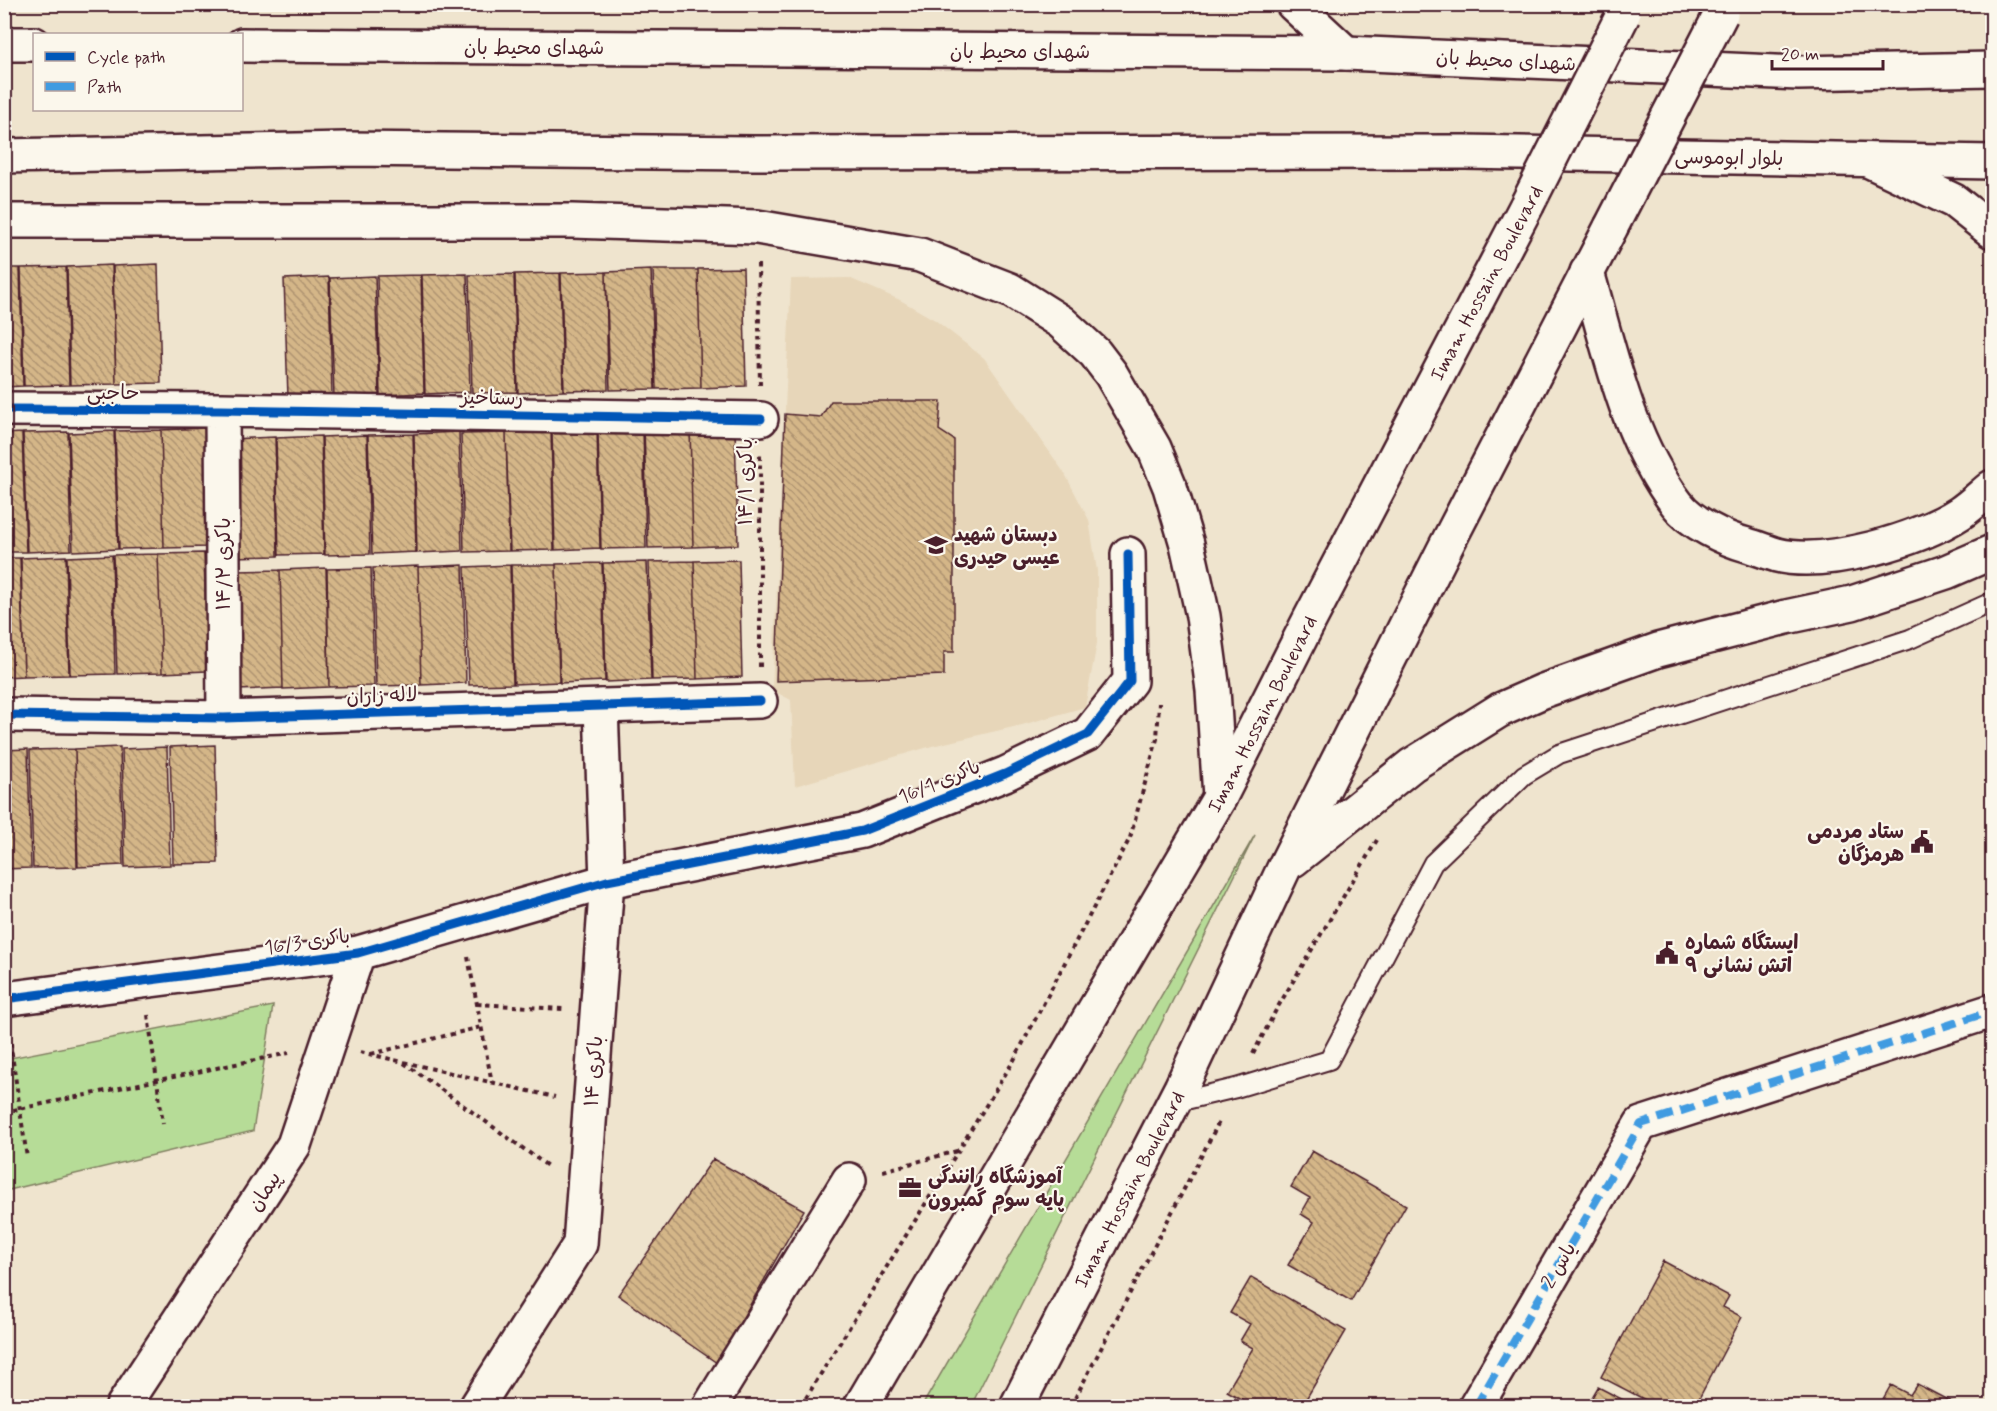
<svg xmlns="http://www.w3.org/2000/svg" width="1997" height="1411" font-family="Mynerve,'Playpen Sans Arabic',sans-serif">
	<style>
		.built { fill: #e7d6b9 }
		.green { fill: #b6dc97; stroke: #807e61; stroke-width: 1.5 }
		.building { fill: url(#building-back-hatch); stroke: #4a1f2b; stroke-width: 1.5 }
		.lines { fill: none; stroke-linecap: round; stroke-linejoin: round }
		.lane-casing { stroke: #4a1f2b; stroke-width: 22 }
		.street-casing { stroke: #4a1f2b; stroke-width: 38 }
		.secondary-casing { stroke: #4a1f2b; stroke-width: 38 }
		.primary-casing { stroke: #4a1f2b; stroke-width: 38 }
		.path { stroke: #4a1f2b; stroke-width: 4; stroke-dasharray: 4.5 4.5; stroke-linecap: butt }
		.lane { stroke: #fbf7ec; stroke-width: 18 }
		.street { stroke: #fbf7ec; stroke-width: 33 }
		.secondary { stroke: #fbf7ec; stroke-width: 33 }
		.primary { stroke: #fbf7ec; stroke-width: 33 }
		.primary-bridge-casing { stroke: #4a1f2b; stroke-width: 38; stroke-linecap: butt }
		.primary-bridge { stroke: #fbf7ec; stroke-width: 33 }
		.quiet { stroke: #409be1; stroke-width: 8; stroke-dasharray: 15 8; stroke-linecap: butt }
		.cycleway-casing { stroke: #fbf7ec; stroke-width: 13 }
		.cycleway { stroke: #0057b8; stroke-width: 9 }
		.labels { text-anchor: middle; stroke-width: 4.5; stroke-linejoin: round; paint-order: stroke }
		.street-label { font-size: 20px; fill: #4a1f2b; stroke: #fbf7ec }
		.poi-label { font-size: 20px; font-weight: bold; fill: #4a1f2b; stroke: #fbf7ec; text-anchor: start }
	</style>
	<defs>
		<pattern id="building-back-hatch" width="6" height="6" patternUnits="userSpaceOnUse" patternTransform="scale(1.5)"><rect width="6" height="6" fill="#d4b688"/><path d="M-1 5l2 2M0 0l6 6M5-1l2 2" fill="none" stroke="#ae936f"/></pattern>
	</defs>
	<rect width="100%" height="100%" fill="#efe4ce"/>
	<filter id="ink" filterUnits="userSpaceOnUse"><feTurbulence type="fractalNoise" baseFrequency=".0167" numOctaves="2"/><feDisplacementMap in="SourceGraphic" scale="12" xChannelSelector="R" yChannelSelector="G"/><feConvolveMatrix kernelMatrix="1 2 1 2 8 2 1 2 1" color-interpolation-filters="sRGB"/></filter>
	<g filter="url(#ink)">
		<path class="built" d="M849 278 900 300 935 320 984 358 1065 474 1089 520 1097 571V643L1085 707 1022 725 932 746 795 786 791 700 772 690 791 279Z"/>
		<path class="green" d="M1255 835 971 1406H922Z
			M273 1006 253 1131 5 1191V1059Z"/>
		<path class="building" d="M158 264 161 383 116 384 113 266Z
			M112 265 116 384 70 385 67 267Z
			M66 267 69 385 24 386 21 268Z
			M4 268H20L23 386 4 387Z
			M743 268 746 386 701 388 698 269Z
			M651 270 655 389 610 390 606 272Z
			M653 270H698L701 388 656 389Z
			M606 272 608 390 564 391 561 273Z
			M560 273 563 391 518 393 515 274Z
			M467 274 470 392 425 394 422 275Z
			M514 274 517 392 472 393 469 275Z
			M421 275 424 393 380 395 377 276Z
			M375 276 379 395 334 396 330 278Z
			M329 277 332 396 288 397 284 279Z
			M831 401H941L939 430 954 440V652H944V675L776 681 785 414 821 417Z
			M735 427 738 545 693 547 690 428Z
			M206 428 209 547 164 548 161 430Z
			M690 428 693 547 648 548 644 429Z
			M643 429 646 548 601 549 598 431Z
			M161 430 164 548 119 549 115 431Z
			M597 430 600 548 555 550 552 432Z
			M114 431 118 549 73 551 69 433Z
			M551 431 554 550 510 551 506 433Z
			M68 432 71 550 27 552 23 433Z
			M459 432 462 551 417 553 414 434Z
			M22 433 26 552H4V434Z
			M506 433 509 551 464 552 461 434Z
			M413 434 416 552 372 554 368 435Z
			M367 435 370 554 325 555 322 437Z
			M321 436 324 554 279 555 276 438Z
			M275 437 278 556 233 557 230 439Z
			M204 553 207 671 162 673 158 554Z
			M158 554 162 673 117 674 113 555Z
			M112 555 115 674 70 675 67 557Z
			M66 556 69 675 24 676 21 558Z
			M4 558H20L24 676 4 677Z
			M739 560 742 677 697 679 694 561Z
			M694 561 697 679 652 680 649 562Z
			M647 562 651 680 606 682 603 563Z
			M602 563 605 681 560 683 556 564Z
			M463 565 466 683 421 685 418 567Z
			M510 565 513 684 469 685 465 567Z
			M511 565H556L559 682 514 684Z
			M418 566 421 685 376 686 373 568Z
			M326 568 329 687 283 689 280 570Z
			M371 568 374 686 329 687 327 569Z
			M280 570 283 688 238 690 235 571Z
			M215 745 218 863 173 864 170 747Z
			M120 747 123 865 78 867 75 749Z
			M167 747 170 865 125 867 122 749Z
			M28 749 31 868 4 869V750Z
			M75 749 77 867 33 868 30 750Z
			M1312 1151 1406 1205 1351 1301 1288 1265 1314 1222 1301 1214 1310 1198 1291 1187Z
			M713 1159 804 1210 717 1363 618 1295Z
			M1663 1261 1729 1296 1723 1307 1742 1317 1695 1406H1690L1675 1399 1671 1406H1657L1601 1377Z
			M1251 1277 1346 1331 1302 1406H1253L1227 1391 1253 1348 1240 1341 1250 1324 1230 1313Z
			M1917 1384 1959 1406H1879L1891 1385 1910 1395Z
			M1598 1387 1635 1406H1587Z"/>
		<g class="lines">
			<g class="lane-casing">
				<path id="lane" d="M1173 1103 1236 1088 1329 1060 1433 863 1524 775 1559 754 1910 639 1992 602"/>
			</g>
			<g class="street-casing">
				<path id="street" d="M4 409 222 410 761 419
					M222 410 224 718
					M4 715 224 718 760 701
					M4 999 358 953 607 881 862 831 1005 774 1088 734 1130 681 1128 554
					M123 1406 294 1145 358 953
					M710 1406 849 1180
					M1476 1406 1641 1124 1992 1011"/>
			</g>
			<g class="secondary-casing">
				<path id="secondary" d="M4 44H34
					M242 45 1346 53 1798 73 1992 69
					M4 156 346 149 753 153 1465 152 1992 162
					M477 1406 580 1244 607 881 601 706"/>
			</g>
			<g class="primary-casing">
				<g id="primary">
					<path d="M1293 4 1346 53"/>
					<path d="M1868 160 1954 201 1992 231"/>
					<path d="M4 221H572L757 227 920 255 1010 290 1061 322 1095 353 1111 374 1154 448 1170 487 1187 544 1203 616 1213 690 1220 797"/>
					<path d="M1587 272C1610 351 1627 438 1677 504 1691 523 1725 539 1747 545 1757 548 1767 552 1777 555 1827 567 1919 540 1960 513 1972 505 1982 495 1992 487"/>
					<path d="M1293 860 1412 765 1500 710 1543 691 1658 650 1786 617 1852 603 1946 572 1992 552"/>
					<path id="s1" d="M861 1406 1220 797 1309 621 1527 205"/>
					<path id="s2" d="M1017 1406 1181 1088 1285 866 1445 548 1611 227"/>
				</g>
			</g>
			<path class="path" d="M758 264 760 385
				M760 667V453
				M468 957 492 1083
				M477 1004 563 1009
				M148 1015 163 1124
				M9 1034 27 1158
				M360 1052 555 1097
				M371 1054 481 1027
				M1253 1054 1276 1010 1377 840
				M404 1063 549 1167
				M4 1112 289 1053
				M883 1171 957 1151
				M801 1406 1014 1060 1130 838 1157 739 1159 703
				M1071 1406 1219 1122"/>
			<use href="#lane" class="lane"/>
			<use href="#street" class="street"/>
			<use href="#secondary" class="secondary"/>
			<use href="#primary" class="primary"/>
			<g class="primary-bridge-casing">
				<path id="primary-bridge" d="M1527 205 1623 15
					M1611 227 1721 14"/>
			</g>
			<use href="#primary-bridge" class="primary-bridge"/>
			<path class="quiet" d="M1476 1406 1641 1124 1992 1011"/>
			<g class="cycleway-casing">
				<path id="cycleway" d="M4 409 222 410 761 419
					M4 715 224 718 760 701
					M4 999 358 953 607 881 862 831 1005 774 1088 734 1130 681 1128 554"/>
			</g>
			<use href="#cycleway" class="cycleway"/>
		</g>
	</g>
	<defs>
		<g id="school-bare" transform="scale(1.8)"><path d="M0-5L7-2L0 1L-7-2ZM-4 1L0 2.5L4 1V4Q0 6-4 4Z" fill="#4a1f2b" stroke="#fbf7ec" stroke-width="2.5" paint-order="stroke"/></g>
		<g id="civic-bare" transform="scale(1.8)"><path d="M-.6-6.5H3V-4.5H.6V-3L4-1V1h2V6H-6V1h2V-1L-.6-3ZM-1.2 2.5V6h2.4V2.5Z" fill="#4a1f2b" stroke="#fbf7ec" stroke-width="2.5" paint-order="stroke"/></g>
		<g id="office-bare" transform="scale(1.8)"><path d="M-6-3h4V-5.5h4V-3h4V5H-6ZM-1-4.5V-3h2v-1.5ZM-6 0V1H6V0Z" fill="#4a1f2b" stroke="#fbf7ec" stroke-width="2.5" paint-order="stroke"/></g>
	</defs>
	<g fill-rule="evenodd">
		<use href="#school-bare" x="936" y="545"/>
		<use href="#civic-bare" x="1922" y="842"/>
		<use href="#civic-bare" x="1667" y="953"/>
		<use href="#office-bare" x="910" y="1188"/>
	</g>
	<g class="labels">
		<g class="street-label">
			<text x="534" y="54">شهدای محیط بان</text>
			<text x="1020" y="58">شهدای محیط بان</text>
			<text transform="translate(1506 60) rotate(3)" y="7">شهدای محیط بان</text>
			<text transform="translate(1729 157) rotate(1)" y="7">بلوار ابوموسی</text>
			<text transform="translate(1486 283) rotate(-62)" y="7">Imam Hossain Boulevard</text>
			<text x="113" y="399">حاجبی</text>
			<text transform="translate(492 397) rotate(1)" y="7">رستاخیز</text>
			<text transform="translate(745 482) rotate(-90)" y="7">باکری ۱۴/۱</text>
			<text transform="translate(223 564) rotate(-90)" y="7">باکری ۱۴/۲</text>
			<text transform="translate(382 695) rotate(-2)" y="7">لاله زاران</text>
			<text dy="7" stroke="none"><textPath href="#s1" startOffset="800">Imam Hossain Boulevard</textPath></text>
			<text transform="translate(939 781) rotate(-22)" y="7">باکری 16/1</text>
			<text transform="translate(307 941) rotate(-8)" y="7">باکری 16/3</text>
			<text transform="translate(593 1071) rotate(-86)" y="7">باکری ۱۴</text>
			<text dy="7" stroke="none"><textPath href="#s2" startOffset="244">Imam Hossain Boulevard</textPath></text>
			<text transform="translate(264 1191) rotate(-57)" y="7">پیمان</text>
			<text transform="translate(1558 1265) rotate(-60)" y="7">یاس 2</text>
		</g>
		<g class="poi-label">
			<text x="954" y="541">دبستان شهید<tspan x="954" dy="23">عیسی حیدری</tspan></text>
			<text x="1904" y="838" text-anchor="end">ستاد مردمی<tspan x="1904" dy="23">هرمزگان</tspan></text>
			<text x="1685" y="949">ایستگاه شماره<tspan x="1685" dy="23">۹ اتش نشانی</tspan></text>
			<text x="928" y="1183">آموزشگاه رانندگی<tspan x="928" dy="23">پایه سوم گمبرون</tspan></text>
		</g>
	</g>
	<rect width="1997" height="1411" fill="none" stroke="#fbf7ec" stroke-width="24"/>
	<rect x="12" y="12" width="1973" height="1387" fill="none" stroke="#4a1f2b" stroke-width="2" filter="url(#ink)"/>
	<rect x="33" y="33" width="210" height="78" fill="#fbf7ec" stroke="#b4a19f" stroke-width="1.5"/>
	<rect x="45" y="52" width="30" height="9" fill="#0057b8" stroke="#b4a19f" stroke-width="1.5"/>
	<text x="87" y="63" font-size="18" fill="#4a1f2b">Cycle path</text>
	<rect x="45" y="82" width="30" height="9" fill="#409be1" stroke="#b4a19f" stroke-width="1.5"/>
	<text x="87" y="93" font-size="18" fill="#4a1f2b">Path</text>
	<path d="M1772 60v9h111v-9" fill="none" stroke="#4a1f2b" stroke-width="3"/>
	<text x="1781" y="60" font-size="18" fill="#4a1f2b" stroke="#fbf7ec" stroke-width="4.5" paint-order="stroke">20 m</text>
</svg>
